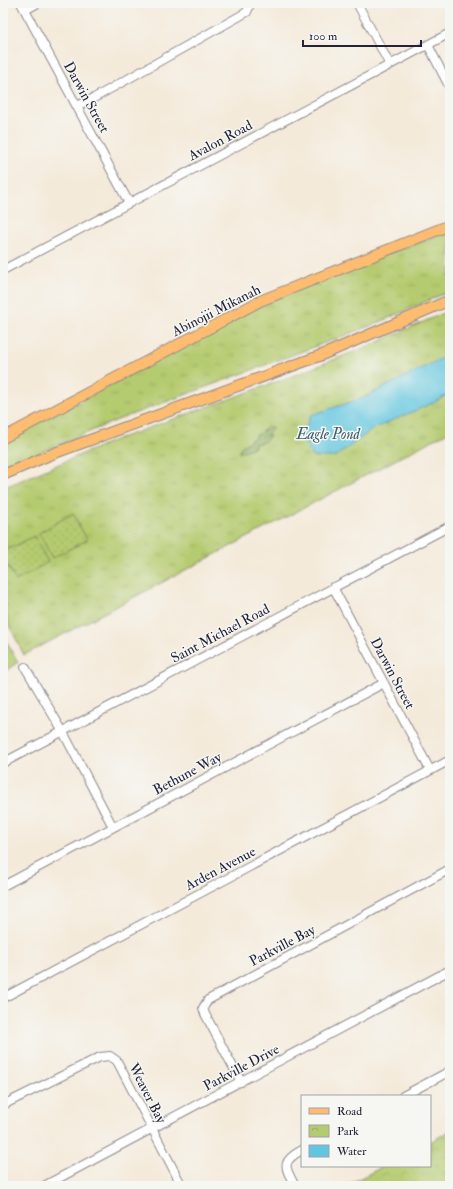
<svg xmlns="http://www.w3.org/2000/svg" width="453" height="1189" font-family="'IM FELL Double Pica',serif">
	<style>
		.grass { fill: url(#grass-tufts); stroke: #6c7655 }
		.forest { fill: url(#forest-crowns); stroke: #59684e }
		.park { fill: url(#park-crowns); stroke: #6c7655 }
		.garden { fill: url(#garden-dots); stroke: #6c7655 }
		.water { fill: #61c6df; stroke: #42748d }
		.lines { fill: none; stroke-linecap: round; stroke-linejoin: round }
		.minor-casing { stroke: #8b868a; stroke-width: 10 }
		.major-casing { stroke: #8b868a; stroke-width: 12 }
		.minor { stroke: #fff; stroke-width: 8 }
		.major { stroke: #fdbc6f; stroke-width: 10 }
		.labels { text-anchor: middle; stroke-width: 3; stroke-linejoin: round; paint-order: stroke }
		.street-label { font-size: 14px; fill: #22223b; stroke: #f6f6f2 }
		.water-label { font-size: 15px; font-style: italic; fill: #385b74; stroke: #f6f6f2 }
	</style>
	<defs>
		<pattern id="grass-tufts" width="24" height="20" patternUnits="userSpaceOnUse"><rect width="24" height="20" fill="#b5cb6f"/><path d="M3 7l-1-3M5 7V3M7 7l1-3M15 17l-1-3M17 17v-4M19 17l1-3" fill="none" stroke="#9bae61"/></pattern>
		<pattern id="forest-crowns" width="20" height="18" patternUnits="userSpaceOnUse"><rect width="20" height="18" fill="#90af62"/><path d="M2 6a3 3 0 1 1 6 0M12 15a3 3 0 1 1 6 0" fill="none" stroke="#758e52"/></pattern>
		<pattern id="park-crowns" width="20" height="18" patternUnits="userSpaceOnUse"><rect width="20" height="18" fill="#b5cb6f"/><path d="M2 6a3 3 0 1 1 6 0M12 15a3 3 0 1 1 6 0" fill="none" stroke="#9bae61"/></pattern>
		<pattern id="garden-dots" width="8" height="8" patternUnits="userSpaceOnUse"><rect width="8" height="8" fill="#b5cb6f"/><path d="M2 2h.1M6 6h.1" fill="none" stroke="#9bae61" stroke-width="1.8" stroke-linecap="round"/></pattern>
	</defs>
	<rect width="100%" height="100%" fill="#f6f6f2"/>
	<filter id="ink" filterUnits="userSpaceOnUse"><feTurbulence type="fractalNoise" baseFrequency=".025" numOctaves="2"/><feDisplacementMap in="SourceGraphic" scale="8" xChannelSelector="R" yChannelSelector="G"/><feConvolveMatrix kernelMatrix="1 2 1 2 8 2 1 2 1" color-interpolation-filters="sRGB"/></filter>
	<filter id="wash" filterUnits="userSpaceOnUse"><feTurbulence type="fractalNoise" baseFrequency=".012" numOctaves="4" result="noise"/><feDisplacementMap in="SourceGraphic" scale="16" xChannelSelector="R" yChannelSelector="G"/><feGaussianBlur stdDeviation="0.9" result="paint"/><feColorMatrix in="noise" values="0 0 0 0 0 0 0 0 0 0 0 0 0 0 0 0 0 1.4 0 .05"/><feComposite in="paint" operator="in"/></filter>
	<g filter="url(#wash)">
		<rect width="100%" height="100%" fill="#f4eada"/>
		<path class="grass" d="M450 230V291L373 325 120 419 3 468V442L261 305 361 264 431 238Z
			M450 310V431L24 655 8 623 3 596V488L115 440 290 377 376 343Z
			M3 635 18 662 3 673Z"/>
		<path class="forest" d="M268 427 273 428 267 435 270 436 264 442 255 444V447L239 453 240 448Z"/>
		<path class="park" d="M450 1131V1186H350L349 1184 384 1166H430V1142Z"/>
		<path class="garden" d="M73 513 87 540 52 558 39 533Z
			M34 536 48 562 16 581 3 557V552Z"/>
		<path class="water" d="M450 354V393L435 402 373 429 335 457H312L302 436 311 415 363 398Z"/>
	</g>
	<g filter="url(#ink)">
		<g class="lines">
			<g class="minor-casing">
				<path id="minor" d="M21 3 129 203
					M357 3 390 65
					M25 10 38 3
					M428 45 450 88
					M77 106 94 98 247 12 249 7V3
					M3 270 450 33
					M333 587 430 770
					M25 667 63 732 113 827
					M3 763 450 526
					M3 886 384 683
					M3 998 450 760
					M241 1082 205 1014 203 1008 208 1000 450 869
					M403 1096 450 1071
					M3 1105 100 1057 110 1056 117 1061 182 1186
					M44 1186 450 970
					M295 1186C285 1167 280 1162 302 1150"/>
			</g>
			<g class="major-casing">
				<path id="major" d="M3 438 260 301 450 225
					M3 475 52 454 322 355 450 300"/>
			</g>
			<use href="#minor" class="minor"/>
			<use href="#major" class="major"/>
		</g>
	</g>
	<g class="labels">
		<g class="street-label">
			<text transform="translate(87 97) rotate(61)" y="5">Darwin Street</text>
			<text transform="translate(220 140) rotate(-28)" y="5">Avalon Road</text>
			<text transform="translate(216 310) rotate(-27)" y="5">Abinojii Mikanah</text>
			<text transform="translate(220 633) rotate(-28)" y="5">Saint Michael Road</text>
			<text transform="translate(393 673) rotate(62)" y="5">Darwin Street</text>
			<text transform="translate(187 773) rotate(-28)" y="5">Bethune Way</text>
			<text transform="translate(220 868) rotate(-28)" y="5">Arden Avenue</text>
			<text transform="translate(282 945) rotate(-28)" y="5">Parkville Bay</text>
			<text transform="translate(241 1067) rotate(-28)" y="5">Parkville Drive</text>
			<text transform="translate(148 1093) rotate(63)" y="5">Weaver Bay</text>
		</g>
		<g class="water-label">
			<text x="328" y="439">Eagle Pond</text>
		</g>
	</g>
	<rect width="453" height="1189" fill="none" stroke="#f6f6f2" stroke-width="16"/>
	<rect x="301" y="1095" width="130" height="72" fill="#f6f6f2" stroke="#a1a1a9"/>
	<rect x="309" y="1108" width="20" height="6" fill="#fdbc6f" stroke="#a1a1a9"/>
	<text x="337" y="1115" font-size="12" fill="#22223b">Road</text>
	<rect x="309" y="1125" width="20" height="12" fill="url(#park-crowns)" stroke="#a1a1a9"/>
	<text x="337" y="1135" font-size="12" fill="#22223b">Park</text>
	<rect x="309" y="1145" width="20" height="12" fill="#61c6df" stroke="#a1a1a9"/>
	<text x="337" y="1155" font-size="12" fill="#22223b">Water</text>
	<path d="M303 40v6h118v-6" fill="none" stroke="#22223b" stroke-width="2"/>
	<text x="309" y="40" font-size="12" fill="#22223b" stroke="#f6f6f2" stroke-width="3" paint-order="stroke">100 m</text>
</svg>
